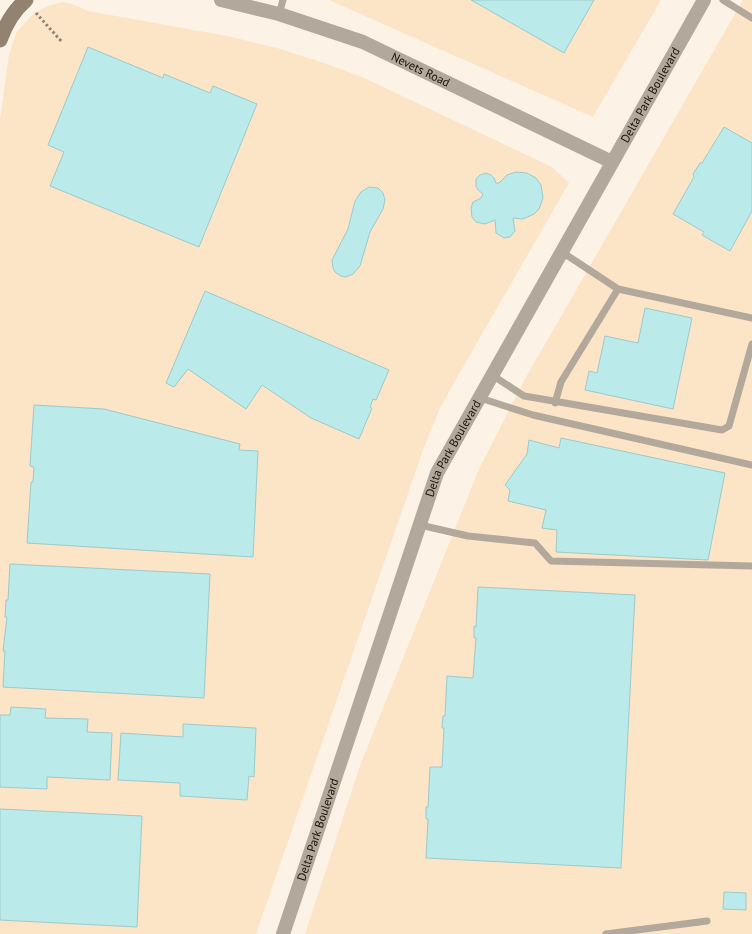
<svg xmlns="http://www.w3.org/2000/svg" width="752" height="934" font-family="'PT Sans',sans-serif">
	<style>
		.built { fill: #fce4c6 }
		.building { fill: #bbeaeb; stroke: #9ccacb }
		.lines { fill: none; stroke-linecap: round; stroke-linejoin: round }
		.path { stroke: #8d8478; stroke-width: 3; stroke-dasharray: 2.5 2.5; stroke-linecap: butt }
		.lane { stroke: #b2a89b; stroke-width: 7 }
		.street { stroke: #b2a89b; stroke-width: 14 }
		.secondary { stroke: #928370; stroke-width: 15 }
		.labels { text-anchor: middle; stroke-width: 5; stroke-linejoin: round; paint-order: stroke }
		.street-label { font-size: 12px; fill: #1b1308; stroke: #fff }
	</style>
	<rect width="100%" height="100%" fill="#fcf2e6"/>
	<path class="built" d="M329 0H661L593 117Z
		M743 0H752V934H305L361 763 479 469 525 379Z
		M63 2 72 4 88 11 227 36 277 48 330 65 362 77 552 167 569 183 459 374 440 408 423 450 256 934H0V120L9 55 16 33 34 13 48 6Z"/>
	<path class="building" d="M471 0H594L564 53Z
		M88 47 163 78 164 74 210 93 213 86 257 104 199 247 50 186 64 152 48 145Z
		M724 127 752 143V211L730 251 702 235 704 232 673 214 694 177 693 174 700 163H702Z
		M516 172 527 173 536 178 541 185 543 198 539 209 534 214 523 219 513 218 515 231 510 237 504 238 496 233 495 220 485 224 476 222 472 217 471 208 473 202 481 198 483 194 478 190 476 186V179L480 175 486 173 491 175 494 178 496 183H499L507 175Z
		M369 187 378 188 383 193 385 200 383 209 370 232 360 266 353 274 346 277 341 276 335 272 333 268 332 260 348 229 355 201 361 192Z
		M205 291 389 370 376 400 373 399 370 407 372 408 359 439 311 418 262 385 246 409 188 369 174 387 166 383Z
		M645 308 692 318 673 409 585 390 589 371 597 373 605 336 638 343Z
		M34 405 104 409 240 444 239 450 258 451 253 557 27 543 31 482H33L34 467 30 466Z
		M561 438 725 473 708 560 556 552 557 530 542 528 546 510 508 501 510 490 505 485 527 454 529 440 559 448Z
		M10 564 210 574 204 698 3 687 5 651H3L7 617H5L6 600H8Z
		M478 587 635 595 621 868 426 858 428 819H426V807H428L430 767H442L444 728H442L443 716H445L447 676 473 678 476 638H474V626L476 627Z
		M11 707 46 709 45 718 88 719 87 732 112 733 110 780 47 777V789L0 787V715H10Z
		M183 724 256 728 254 777 249 776 247 800 180 796V783L118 780 121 733 183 737Z
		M0 809 142 816 137 927 0 920Z
		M724 892 746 893V910L723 909Z"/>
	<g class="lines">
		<path class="path" d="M36 13 62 42"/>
		<path class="lane" d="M723 0 752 18
			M279 14 283 0
			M562 252 618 289 752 318
			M492 375 524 396 536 398 722 430 729 426 752 344
			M480 398 533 415 752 465
			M555 403 561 382 618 289
			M420 525 468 536 535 543 551 561 752 566
			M606 934 707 921"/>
		<g class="street">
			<path id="s1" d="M221 0 279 14 363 42 612 162"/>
			<path id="s2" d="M283 934 437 473 704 0"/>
		</g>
		<path class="secondary" d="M0 40C6 23 13 11 26 0"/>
	</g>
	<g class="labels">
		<g class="street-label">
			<text dy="4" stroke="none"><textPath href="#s1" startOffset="212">Nevets Road</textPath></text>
			<text dy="4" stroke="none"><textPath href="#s2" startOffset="920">Delta Park Boulevard</textPath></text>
			<text dy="4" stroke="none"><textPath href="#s2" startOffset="515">Delta Park Boulevard</textPath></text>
			<text dy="4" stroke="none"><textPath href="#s2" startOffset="110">Delta Park Boulevard</textPath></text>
		</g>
	</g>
</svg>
